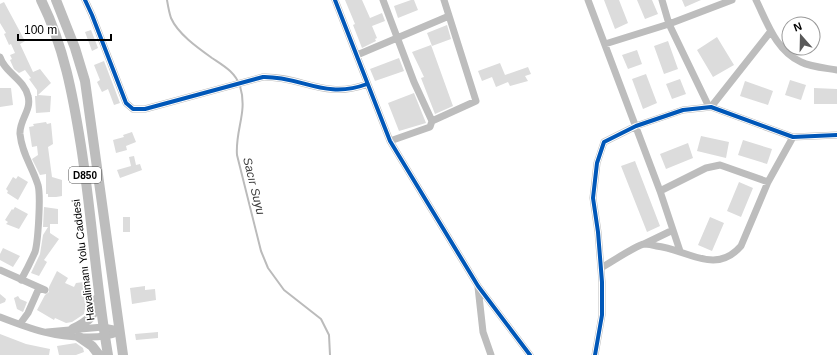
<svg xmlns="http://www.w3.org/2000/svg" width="837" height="355" font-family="Arial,sans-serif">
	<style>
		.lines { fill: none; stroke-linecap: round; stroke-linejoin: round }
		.stream { stroke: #bbb; stroke-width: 2 }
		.building { fill: #dcdcdc }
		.minor { stroke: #bdbdbd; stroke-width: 7 }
		.highway { stroke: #bdbdbd; stroke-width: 10 }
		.cycleway-casing { stroke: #fff; stroke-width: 6 }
		.cycleway { stroke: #0057b8; stroke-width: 4 }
		.labels { text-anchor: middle; stroke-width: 3.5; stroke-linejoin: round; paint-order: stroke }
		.shield { fill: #fff; stroke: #4c4c4c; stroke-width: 1 }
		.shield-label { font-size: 10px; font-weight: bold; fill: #000 }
		.street-label { font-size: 11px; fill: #000; stroke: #fff }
		.water-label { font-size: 12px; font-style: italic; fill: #3f3f3f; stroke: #fff }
	</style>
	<rect width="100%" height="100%" fill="#fff"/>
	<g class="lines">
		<path class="stream" d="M167 0C168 6 169 12 171 18 178 34 198 48 212 58 224 66 235 72 240 86 248 112 235 130 237 155L261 251 268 268 284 290 321 319 329 335 330 355"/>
	</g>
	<path class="building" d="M345 0H362L370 18 382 13 385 21 372 26 377 38 375 39 376 41 362 48 353 25 355 24Z
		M411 0H414L418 10 398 18 394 6Z
		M604 0H619L628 23 615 29Z
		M637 0H652L658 14 645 19Z
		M682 0H701L685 7Z
		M4 2 25 41 20 44 33 72 40 69 51 83 38 95 51 96 50 112 36 113 35 96H37V90L29 79 31 78 25 70 19 73 14 69 10 60 12 59 10 55 15 53 11 44 9 45 4 34 6 33 0 23V4Z
		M447 25 451 39 432 46 427 33Z
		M91 30 98 48 92 51 85 32Z
		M717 37 734 65 713 77 697 50Z
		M668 41 678 69 664 74 654 46Z
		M431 45 453 106 435 114 421 78 424 77 412 52Z
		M637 50 642 64 628 69 622 55Z
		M399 58 404 71 375 81 370 69Z
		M104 61 120 103 114 105 108 89 102 92 97 82 100 80 94 65Z
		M500 63 505 75 528 67 531 74 525 76 528 81 510 86 508 82 496 87 492 77 482 81 478 71Z
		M646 74 657 103 643 109 632 79Z
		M680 79 686 94 672 99 666 84Z
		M790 80 806 85 801 100 785 95Z
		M745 81 773 91 768 105 740 96Z
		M0 88H11L13 105 0 107Z
		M814 88 837 89V104H814Z
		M414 93 426 123 399 131 388 103Z
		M46 122 47 124 51 123 53 144 48 147 52 177 62 180V196L56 197H48V194H46V174L40 175 32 159 38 155 37 146 32 147 29 127 34 126 33 124Z
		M132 132 136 142 126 146 127 150 116 153 113 140 124 137 123 135Z
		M701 136 729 142 726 158 697 151Z
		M743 140 772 149 767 164 738 155Z
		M688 143 693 158 666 169 660 154Z
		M134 156 136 165 140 164 142 170 120 178 117 170 131 166 129 157Z
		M635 161 660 226 647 232 621 166Z
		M18 176 28 182 18 200 7 193 8 191 6 189 13 177 16 179Z
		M739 182 753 188 741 217 727 211Z
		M15 207 28 214 19 229 6 224 8 222 5 220 12 209 13 210Z
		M44 207 58 209V224H50V233L59 239 44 260 47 262 39 276 31 273 40 254 43 235 48 227H43Z
		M123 217H130V232H123Z
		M710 217 724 223 712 251 698 245Z
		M3 248 20 256 13 267 0 260V254Z
		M57 271 68 278 65 283 74 287 76 283 84 282 86 303 84 314 72 322 66 323 55 318 54 320 37 310 45 295 49 292V287Z
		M145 286V290L155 289 156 300 132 304 130 288Z
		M0 294 6 299 5 302 0 304Z
		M18 296 20 299 27 302 23 312 17 309 14 298Z
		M158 332V338L136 340 135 334Z
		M0 334 26 344 50 349 49 355H0Z
		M76 343 83 348 84 352 76 355H59L57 346Z"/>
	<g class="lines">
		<path class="minor" d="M85 0 92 15 126 103 133 109H145L263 77C301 76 325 100 367 84
			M335 0 390 141 478 286 530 355
			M383 0 414 82 432 121
			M588 0 660 191 680 251
			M662 0 669 24 709 107
			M756 0C767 22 776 51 801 62 811 67 826 68 837 70
			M605 44 669 24 732 0
			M357 55 449 16
			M0 57C5 73 24 79 28 96 32 110 19 120 20 134 22 154 32 166 38 185 41 196 38 242 35 252 31 261 26 271 21 280
			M711 107 771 31
			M390 141 430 127 432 121 476 101 444 0
			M660 191 706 168 720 165 768 182
			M644 244 673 230
			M601 268C610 263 635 246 644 244 647 244 653 245 656 246 687 249 715 276 741 246L768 182 793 137
			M0 270 45 290
			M478 287 483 332 491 355
			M0 317C31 329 55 338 89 337 100 337 110 336 120 332
			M20 324 28 313 39 288
			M47 332 103 327 119 330
			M595 355 602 315V282L598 232 593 198 597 163 604 142 636 126 683 110 711 107 793 137 837 135"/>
		<path class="highway" d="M41 0C64 46 73 96 81 146 92 216 96 286 108 355
			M56 0 75 48 85 81 123 355
			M73 329C91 320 93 317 98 298
			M79 337 92 346 99 355"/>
		<g class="cycleway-casing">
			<path id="cycleway" d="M85 0 92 15 126 103 133 109H145L263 77C301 76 325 100 367 84
				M335 0 390 141 478 286 530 355
				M595 355 602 315V282L598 232 593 198 597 163 604 142 636 126 683 110 711 107 793 137 837 135"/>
		</g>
		<use href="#cycleway" class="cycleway"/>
	</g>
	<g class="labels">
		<rect class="shield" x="69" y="167" width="32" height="16" rx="3"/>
		<g class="shield-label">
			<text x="85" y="179">D850</text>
		</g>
		<g class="street-label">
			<text transform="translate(83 260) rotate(-97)" y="4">Havalimanı Yolu Caddesi</text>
		</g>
		<g class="water-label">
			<text transform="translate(254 186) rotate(76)" y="4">Sacır Suyu</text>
		</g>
	</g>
	<g transform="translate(801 36) rotate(340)"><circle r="19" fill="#ffffff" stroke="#999999"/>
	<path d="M0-3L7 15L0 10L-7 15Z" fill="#595959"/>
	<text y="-6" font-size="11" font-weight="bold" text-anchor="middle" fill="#000000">N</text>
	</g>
	<path d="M18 34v6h93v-6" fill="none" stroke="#000000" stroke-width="2"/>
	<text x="24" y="34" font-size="12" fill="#000000" stroke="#ffffff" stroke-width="3" paint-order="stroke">100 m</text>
</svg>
